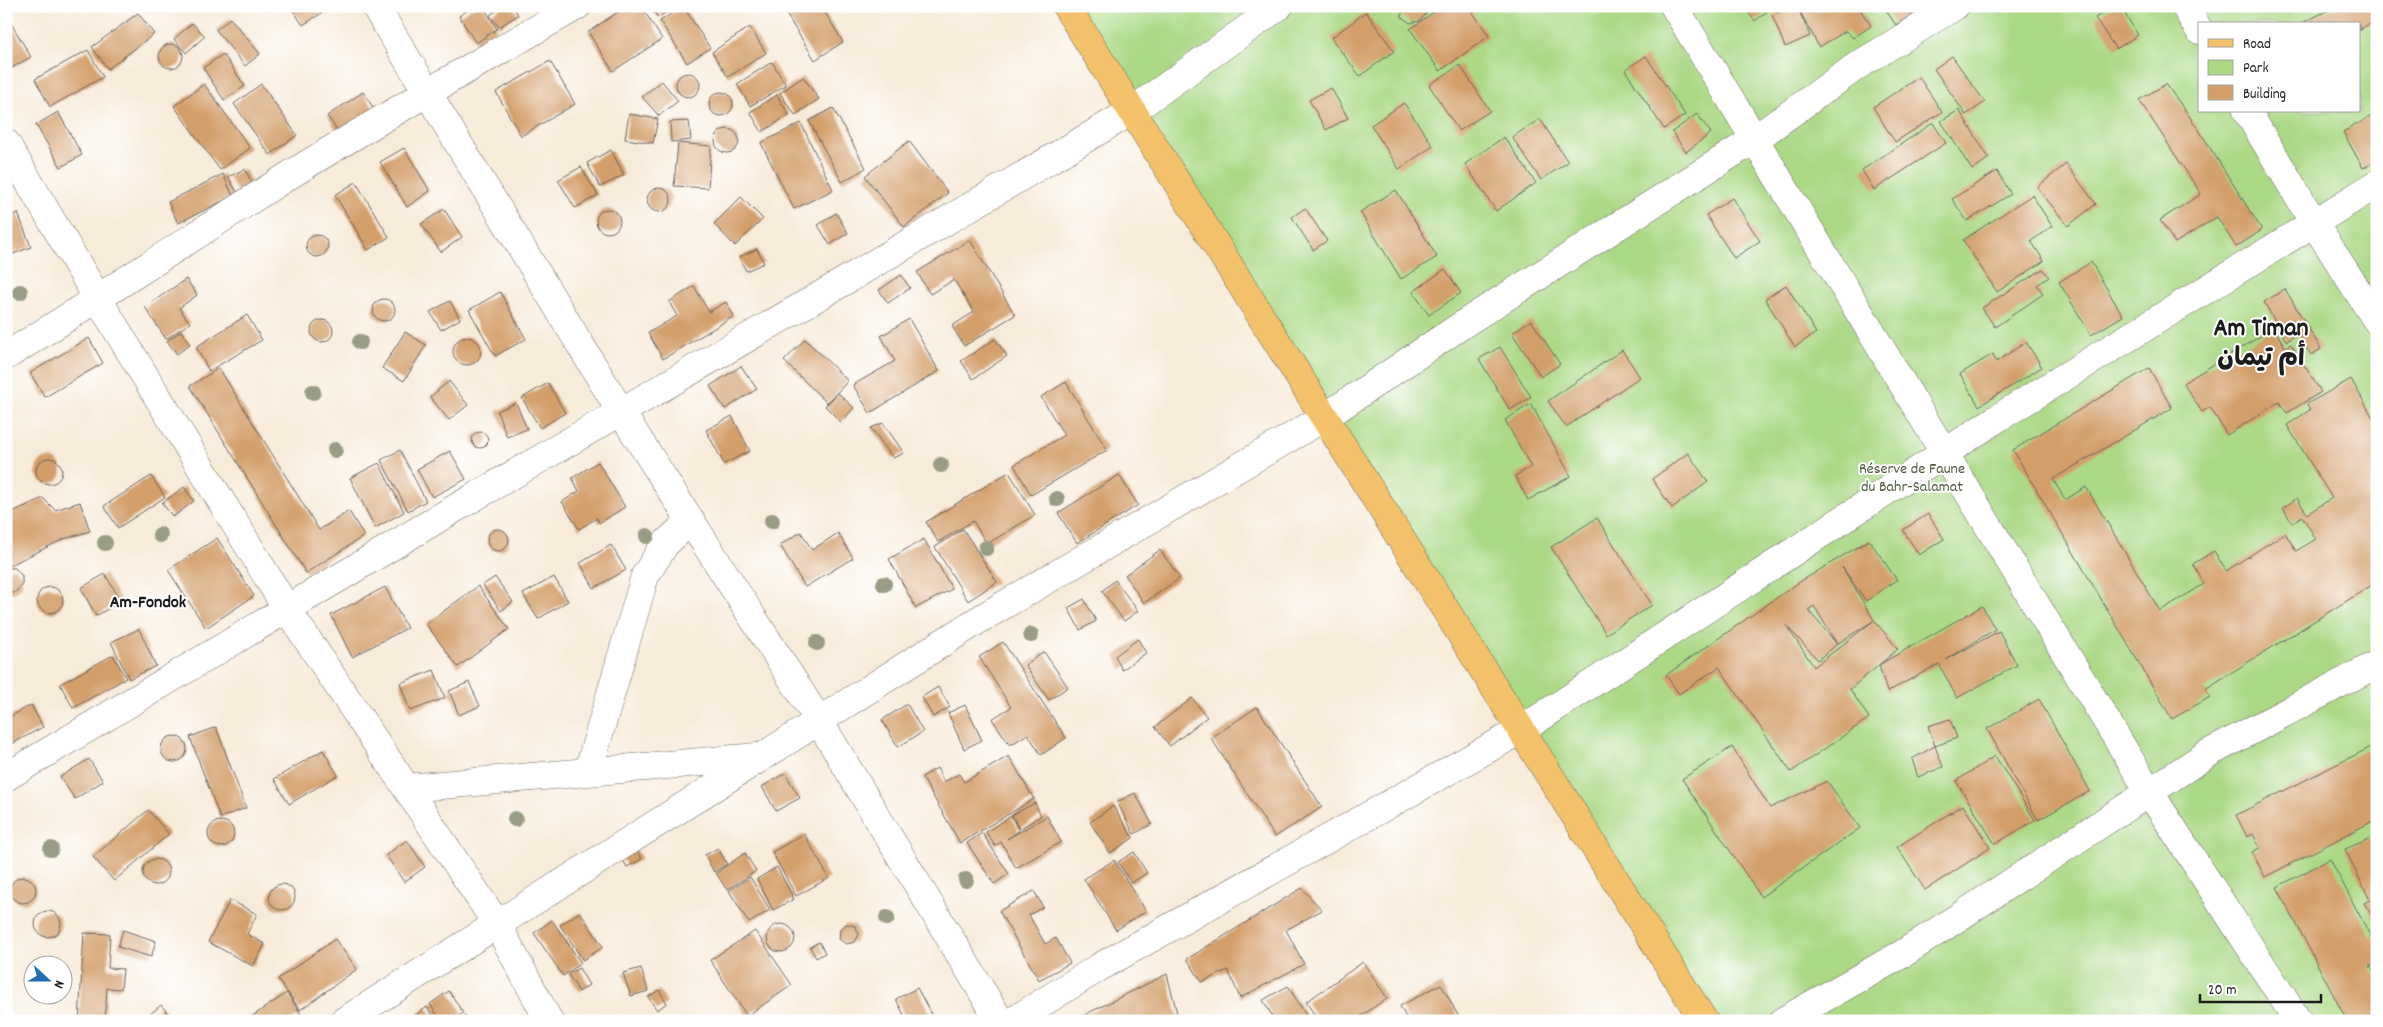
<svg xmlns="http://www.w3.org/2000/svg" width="2383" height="1027" font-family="Dekko,'Playpen Sans Arabic',sans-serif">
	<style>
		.green { fill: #abd986; stroke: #647a51; fill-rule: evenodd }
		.building { fill: #d39f6b; fill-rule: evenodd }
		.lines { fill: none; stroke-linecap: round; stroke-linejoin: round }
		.street-casing { stroke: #69645e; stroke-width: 29 }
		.primary-casing { stroke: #69645e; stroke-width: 29 }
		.street { stroke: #fff; stroke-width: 28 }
		.primary { stroke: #f3c26a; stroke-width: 28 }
		.tree { fill: #9a9d85 }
		.labels { text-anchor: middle; stroke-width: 4; stroke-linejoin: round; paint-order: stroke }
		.park-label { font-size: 16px; fill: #4e5e41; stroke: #fff }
		.neighbourhood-label { font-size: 18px; font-weight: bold; fill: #1c1c1c; stroke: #fff }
		.town-label { font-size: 26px; font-weight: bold; fill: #1c1c1c; stroke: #fff }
	</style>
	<rect width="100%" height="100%" fill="#fff"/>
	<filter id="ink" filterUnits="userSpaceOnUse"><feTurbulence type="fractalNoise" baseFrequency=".02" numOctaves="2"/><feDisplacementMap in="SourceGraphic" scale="10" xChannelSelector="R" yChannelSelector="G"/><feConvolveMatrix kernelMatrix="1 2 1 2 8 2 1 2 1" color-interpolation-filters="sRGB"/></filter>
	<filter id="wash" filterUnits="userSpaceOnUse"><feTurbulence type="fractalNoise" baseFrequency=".0096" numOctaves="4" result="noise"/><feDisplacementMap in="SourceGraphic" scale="20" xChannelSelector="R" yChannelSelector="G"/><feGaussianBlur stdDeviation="1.12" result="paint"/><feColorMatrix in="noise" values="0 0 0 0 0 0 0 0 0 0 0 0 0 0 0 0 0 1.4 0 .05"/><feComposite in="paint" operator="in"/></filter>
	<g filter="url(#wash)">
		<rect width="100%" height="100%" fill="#f7ebd9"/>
		<path class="green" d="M1066 6H2377V1021H1710ZM2199 24H2359V111H2199Z"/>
		<g id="blocks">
			<path class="building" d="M290 6H326L328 9 303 25Z
				M474 6H483L497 29 476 43 459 16Z
				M503 6H513L518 15 499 27 490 15Z
				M627 6H641L662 39 613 71 588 32Z
				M650 6H675L658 18Z
				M683 6 710 48 687 63 660 21Z
				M781 6H821L843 42 815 60Z
				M1402 6H1425L1426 14 1419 21 1410 23 1402 17Z
				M1442 6H1468L1489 36 1440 71 1410 29Z
				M1743 6H1774L1755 21Z
				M1793 6H1797L1810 36 1785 47 1772 15Z
				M1797 6H1858L1871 26 1853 38 1846 31 1819 47Z
				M1883 6H1925L1896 25Z
				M2114 6H2120L2138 35 2116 49 2095 18Z
				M2337 6H2377V21L2359 29V24H2300Z
				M1366 12 1394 51 1360 76 1331 38Z
				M138 13 154 34 108 69 92 47Z
				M6 15 31 57 6 71Z
				M230 18 260 54 245 66 216 30Z
				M192 23 205 36 186 53 174 39Z
				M750 27 766 53 728 77 712 52Z
				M159 56a12 12 0 1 1 24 0a12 12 0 1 1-24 0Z
				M88 50 103 77 50 107 35 79Z
				M223 54 245 86 224 100 203 68Z
				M1646 56 1685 115 1664 129 1625 70Z
				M1952 56 1985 102 1966 115 1934 69Z
				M550 61 575 104 521 136 496 92Z
				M772 62 786 85 750 106 737 84Z
				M1460 65 1490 111 1459 131 1429 85Z
				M676 85a12 12 0 1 1 24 0a12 12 0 1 1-24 0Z
				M803 77 819 99 795 115 780 93Z
				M1919 77 1942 112 1895 142 1873 107Z
				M662 81 678 101 659 116 642 97Z
				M204 84 250 148 220 170 174 106Z
				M261 84 297 135 270 155 234 104Z
				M2166 84 2197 127 2262 230 2236 247 2217 217 2175 243 2160 220 2201 194 2139 100Z
				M1331 88 1348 118 1326 130 1309 100Z
				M363 92 374 109 339 133 327 116Z
				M709 104a12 12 0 1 1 24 0a12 12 0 1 1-24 0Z
				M777 95 789 115 762 132 750 112Z
				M1404 103 1433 146 1399 169 1371 125Z
				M833 108 866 168 842 182 809 121Z
				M1959 110 1989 158 1972 170 1941 121Z
				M58 112 82 155 61 167 36 125Z
				M2377 113V161L2363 168 2343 132Z
				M629 114 658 119 653 143 625 139Z
				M1697 114 1711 133 1686 152 1672 132Z
				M1540 119 1568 162 1541 180 1512 137Z
				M689 121 691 140 671 142 670 122Z
				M801 123 833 190 794 209 761 143Z
				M1933 123 1946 143 1874 190 1862 170Z
				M715 141a12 12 0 1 1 24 0a12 12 0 1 1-24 0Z
				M1504 137 1536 183 1496 211 1465 164Z
				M909 141 948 193 904 227 865 176Z
				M678 143 711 146 708 188 674 186Z
				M404 148 430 191 407 207 380 162Z
				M611 150 624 175 600 187 587 163Z
				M2066 164 2096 204 2068 226 2037 187Z
				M581 167 598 195 575 208 558 180Z
				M245 169 252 183 237 192 228 177Z
				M1997 171 2011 194 1967 221 1952 199Z
				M223 174 233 196 178 223 168 202Z
				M356 182 389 237 368 250 335 195Z
				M647 200a12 12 0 1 1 24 0a12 12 0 1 1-24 0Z
				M1396 190 1437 257 1401 279 1360 212Z
				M2032 195 2052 226 2031 241 2044 261 1997 292 1963 240Z
				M741 197 763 219 735 246 714 224Z
				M1732 198 1760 241 1734 258 1706 215Z
				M1305 208 1327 241 1313 250 1292 217Z
				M444 209 462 237 441 252 421 224Z
				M596 221a12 12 0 1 1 24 0a12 12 0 1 1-24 0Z
				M18 213 31 247 8 256 6 218Z
				M836 213 848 233 830 245 818 225Z
				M306 246a11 11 0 1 1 22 0a11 11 0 1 1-22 0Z
				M970 240 1015 315 964 346 952 326 974 312 954 280 930 294 917 272Z
				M757 249 764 263 746 271 739 257Z
				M2091 262 2123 316 2091 335 2059 282Z
				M1445 269 1461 293 1429 315 1413 292Z
				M2043 269 2049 277 2037 285 2043 294 1995 327 1982 308Z
				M901 275 910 288 888 303 879 290Z
				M186 279 197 295 179 308 190 323 166 339 145 307Z
				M1786 285 1816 333 1795 347 1765 299Z
				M694 286 709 312 726 302 734 316 663 359 648 333 677 316 669 302Z
				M2285 289 2321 349 2311 355 2298 334 2286 341 2264 302Z
				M500 292 526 339 495 356 469 310Z
				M373 310a11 11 0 1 1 22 0a11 11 0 1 1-22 0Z
				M450 301 460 319 441 330 430 312Z
				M247 315 262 340 209 371 196 347Z
				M909 319 939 371 870 413 853 385 895 361 881 336Z
				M311 331a11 11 0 1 1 22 0a11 11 0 1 1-22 0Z
				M1531 320 1560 364 1541 377 1512 333Z
				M2274 328 2285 347 2291 344 2321 392 2287 413 2279 402 2227 435 2210 407 2202 412 2183 383Z
				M181 331 190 344 177 354 167 341Z
				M405 332 426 345 404 381 382 368Z
				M453 351a14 14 0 1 1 28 0a14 14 0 1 1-28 0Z
				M89 338 103 363 45 397 30 373Z
				M805 339 848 381 827 403 784 361Z
				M995 339 1007 356 973 379 961 361Z
				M2026 342 2042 367 1979 406 1960 374 1993 354 1996 362Z
				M1500 347 1531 397 1510 410 1479 359Z
				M1622 350 1640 377 1566 427 1548 401Z
				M741 366 757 389 725 409 710 386Z
				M219 368 319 530 349 511 364 536 306 573 190 386Z
				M2149 368 2172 408 2053 479 2065 500 2086 487 2160 611 2204 584 2193 564 2214 551 2226 571 2285 533 2296 551 2316 539 2302 516 2292 523 2283 508 2297 498 2307 514 2332 498 2287 425 2310 410 2307 404 2351 379 2377 425V582L2205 689 2210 697 2172 719 2013 450Z
				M449 381 468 405 449 420 430 397Z
				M1066 382 1107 450 1031 495 1014 465 1064 435 1041 397Z
				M548 383 565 413 540 428 522 398Z
				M838 393 854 408 841 422 825 406Z
				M516 403 527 429 507 437 497 411Z
				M1531 404 1571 476 1528 500 1515 476 1531 467 1505 420Z
				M732 416 750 451 724 464 706 430Z
				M883 423 904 453 893 458 871 428Z
				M472 440a8 8 0 1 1 16 0a8 8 0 1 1-16 0Z
				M400 450 426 501 408 511 381 460Z
				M450 451 466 479 432 497 417 469Z
				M1688 453 1708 482 1672 508 1652 479Z
				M36 471a13 13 0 1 1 26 0a13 13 0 1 1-26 0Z
				M598 462 625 507 599 523 597 518 579 529 562 502 579 491 572 478Z
				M379 463 404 512 375 528 350 478Z
				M1009 472 1035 515 987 544 973 521 938 542 926 522Z
				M1119 475 1138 505 1077 543 1058 513Z
				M151 476 165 497 118 528 104 506Z
				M184 487 194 501 173 517 162 503Z
				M43 498 55 510 80 502 90 531 64 539 6 567V515Z
				M1928 514 1944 539 1919 555 1903 530Z
				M1597 518 1652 605 1606 634 1551 547Z
				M487 540a11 11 0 1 1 22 0a11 11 0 1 1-22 0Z
				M963 529 997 582 968 601 935 547Z
				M801 532 812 550 838 533 853 558 805 587 780 545Z
				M217 538 254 596 206 628 168 570Z
				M924 539 952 589 916 608 889 559Z
				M1869 540 1897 580 1866 601 1842 567 1874 620 1898 649 1879 665 1982 606 1995 629 1946 660 1999 631 2017 665 1957 698 1939 664 1887 692 1879 665 1850 689 1869 718 1791 772 1719 667 1679 694 1666 675 1798 583ZM1814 606 1837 644 1873 621 1814 667 1786 625 1818 660 1837 644 1808 610Z
				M611 545 626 570 594 588 580 563Z
				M1160 550 1180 578 1144 603 1125 575Z
				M6 568H15L22 576V586L14 593H6Z
				M105 574 121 601 96 616 81 588Z
				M495 577 513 602 501 611 483 585Z
				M554 577 568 601 538 619 523 594Z
				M1115 580 1138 611 1124 621 1102 591Z
				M478 586 509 629 458 667 426 624Z
				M385 587 407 628 352 657 331 615Z
				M37 600a13 13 0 1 1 26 0a13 13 0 1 1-26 0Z
				M1084 599 1096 621 1080 630 1068 608Z
				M139 629 156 666 129 679 111 642Z
				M1138 639 1146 653 1122 670 1115 656Z
				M1003 642 1066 738 1041 755 1028 734 1010 745 992 719 1011 707 979 657Z
				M1044 652 1068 687 1049 700 1025 665Z
				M113 655 126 678 73 708 60 684Z
				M434 670 445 698 410 711 400 683Z
				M469 682 480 706 459 715 449 691Z
				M938 687 950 707 933 717 922 697Z
				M1192 698 1207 717 1170 746 1155 727Z
				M2039 699 2090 791 2038 820 1987 729Z
				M907 704 923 732 898 747 882 720Z
				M31 705 43 727 6 747V719Z
				M965 705 982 740 964 749 948 713Z
				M1257 707 1322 807 1275 837 1211 738Z
				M1950 719 1957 738 1935 746 1928 726Z
				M216 727 246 808 220 818 190 737Z
				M161 749a13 13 0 1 1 26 0a13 13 0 1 1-26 0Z
				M2377 744V819L2265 877 2252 852 2260 848 2253 834 2247 837 2236 815Z
				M1935 746 1943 767 1918 777 1912 759Z
				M1732 747 1770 808 1827 781 1860 828 1761 897 1682 779Z
				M323 750 338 775 289 804 274 779Z
				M1009 756 1034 799 960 843 922 777 937 768 944 782 959 774 964 782Z
				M1995 756 2035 820 1995 844 1956 781Z
				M89 759 103 781 75 799 60 777Z
				M785 773 800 798 776 811 762 787Z
				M1135 793 1152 824 1134 834 1117 802Z
				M1035 803 1041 816 1019 829 1012 815Z
				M1963 805 1990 848 1925 890 1897 847Z
				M1113 806 1133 838 1110 853 1090 822Z
				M148 810 169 834 114 881 93 857Z
				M1011 816 1019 831 1007 839 1047 816 1061 842 1016 868 1001 842 995 846 986 832Z
				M208 834a13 13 0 1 1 26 0a13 13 0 1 1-26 0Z
				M982 833 1009 874 994 884 967 843Z
				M804 834 829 878 796 896 772 852Z
				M2377 836V923L2364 903 2370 900 2345 849Z
				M407 840 425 867 404 882 386 855Z
				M634 846 642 859 627 867 620 855Z
				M718 848 727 864 714 872 705 855Z
				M1134 852 1147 873 1131 883 1118 862Z
				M745 853 756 871 727 890 716 873Z
				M2330 859 2371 937 2377 935V963L2370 966 2377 978V1021H2347L2277 887Z
				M143 872a13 13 0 1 1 26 0a13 13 0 1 1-26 0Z
				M1114 860 1146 911 1116 930 1084 879Z
				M777 867 794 899 773 910 757 879Z
				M10 890a13 13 0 1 1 26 0a13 13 0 1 1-26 0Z
				M750 877 770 910 749 923 729 891Z
				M269 897a13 13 0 1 1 26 0a13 13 0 1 1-26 0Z
				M1302 888 1322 910 1286 930 1304 964 1240 998 1228 970 1202 982 1187 959Z
				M1034 891 1043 907 1029 915 1045 944 1056 938 1070 963 1039 980 999 911Z
				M230 900 257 914 247 934 265 944 253 966 208 942Z
				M35 924a13 13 0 1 1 26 0a13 13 0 1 1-26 0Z
				M580 912 603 947 583 960 560 925Z
				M552 920 581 963 563 976 534 933Z
				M846 924 855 926 859 934 855 942 846 944 839 939 840 930Z
				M767 938a14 14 0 1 1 28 0a14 14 0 1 1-28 0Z
				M123 930 156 941 151 957 118 947Z
				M755 931 792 985 747 1016 710 960Z
				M84 933 110 934 108 968 123 969 121 989 107 988 105 1021H79Z
				M335 939 357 969 300 1010 278 979Z
				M819 942 825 953 816 958 810 947Z
				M1363 962 1387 998 1354 1021H1319L1306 1002Z
				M579 968 589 985 579 992 568 974Z
				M641 968 648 991 631 996 623 973Z
				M1167 974 1179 1021H1072Z
				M1441 984 1461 1021H1408L1400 1006Z
				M1288 986 1309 1020 1308 1021H1275L1263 1000Z
				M917 988 935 1021H907L896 999Z
				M659 990 667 1003 657 1010 648 997Z
				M449 991 463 1013 452 1021H441L430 1004Z
				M287 993 301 1014 291 1021H245Z
				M161 1005 173 1019 171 1021H142Z
				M427 1007 436 1021H411L410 1019Z
				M465 1015 469 1021H456Z"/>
		</g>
	</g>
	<g filter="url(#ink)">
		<use href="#blocks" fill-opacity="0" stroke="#69645e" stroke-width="1"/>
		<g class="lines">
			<g class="street-casing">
				<path id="street" d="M375 6 621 412 819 721 1000 1021
					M1674 6 2150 793 2298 1021
					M2185 6 2199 30
					M2247 111 2314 223 2377 321
					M6 143 98 299 287 609 497 924 549 1021
					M6 356C103 296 197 234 293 173 386 115 482 61 577 6
					M588 772 645 576 665 544 690 521
					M6 777 454 509 826 292 1132 111 1279 6
					M407 788 757 757
					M344 1021 980 619 1325 417 1471 319 1755 139 1857 66 1955 6
					M1013 1021 1098 968 1521 730 1998 418 2377 184
					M1783 1021 1904 953 2209 753 2377 664"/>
			</g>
			<g class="primary-casing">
				<path id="primary" d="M1066 6 1704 1021"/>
			</g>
			<use href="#street" class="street"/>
			<use href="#primary" class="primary"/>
		</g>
		<g class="tree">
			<circle cx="20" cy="292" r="8"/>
			<circle cx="360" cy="342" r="8"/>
			<circle cx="313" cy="392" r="8"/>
			<circle cx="335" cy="450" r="8"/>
			<circle cx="941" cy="465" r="8"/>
			<circle cx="1057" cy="499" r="8"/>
			<circle cx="772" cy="521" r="8"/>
			<circle cx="160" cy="535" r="8"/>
			<circle cx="647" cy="536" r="8"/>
			<circle cx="105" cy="543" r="8"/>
			<circle cx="986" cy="548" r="8"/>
			<circle cx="884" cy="584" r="8"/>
			<circle cx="1031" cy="635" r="8"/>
			<circle cx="817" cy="643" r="8"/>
			<circle cx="515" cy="819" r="8"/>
			<circle cx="51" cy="849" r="8"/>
			<circle cx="966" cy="880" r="8"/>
			<circle cx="887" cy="918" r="8"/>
		</g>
	</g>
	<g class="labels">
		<g class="park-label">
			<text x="1912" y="473">Réserve de Faune<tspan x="1912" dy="18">du Bahr-Salamat</tspan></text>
		</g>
		<g class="neighbourhood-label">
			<text x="148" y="607">Am-Fondok</text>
		</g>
		<g class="town-label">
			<text x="2261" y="335">Am Timan<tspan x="2261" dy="30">أم تيمان</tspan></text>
		</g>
	</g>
	<rect width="2383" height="1027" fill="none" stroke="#fff" stroke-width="25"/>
	<rect x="2198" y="22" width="162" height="90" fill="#ffffff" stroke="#a4a4a4"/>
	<rect x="2208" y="39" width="25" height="8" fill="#f3c26a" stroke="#a4a4a4"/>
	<text x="2243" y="48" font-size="15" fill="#1c1c1c">Road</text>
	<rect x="2208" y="60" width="25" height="15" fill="#abd986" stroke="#a4a4a4"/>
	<text x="2243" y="72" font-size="15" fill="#1c1c1c">Park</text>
	<rect x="2208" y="85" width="25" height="15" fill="#d39f6b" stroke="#a4a4a4"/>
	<text x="2243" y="98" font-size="15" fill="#1c1c1c">Building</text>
	<g transform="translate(48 980) rotate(111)"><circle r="24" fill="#ffffff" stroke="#a4a4a4"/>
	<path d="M0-4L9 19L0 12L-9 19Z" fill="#1f6fb2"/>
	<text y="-8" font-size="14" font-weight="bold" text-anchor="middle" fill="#1c1c1c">N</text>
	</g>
	<path d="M2200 994v8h121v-8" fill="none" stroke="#1c1c1c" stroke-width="2.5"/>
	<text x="2208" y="994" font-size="15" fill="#1c1c1c" stroke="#ffffff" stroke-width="4" paint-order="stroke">20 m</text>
</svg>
